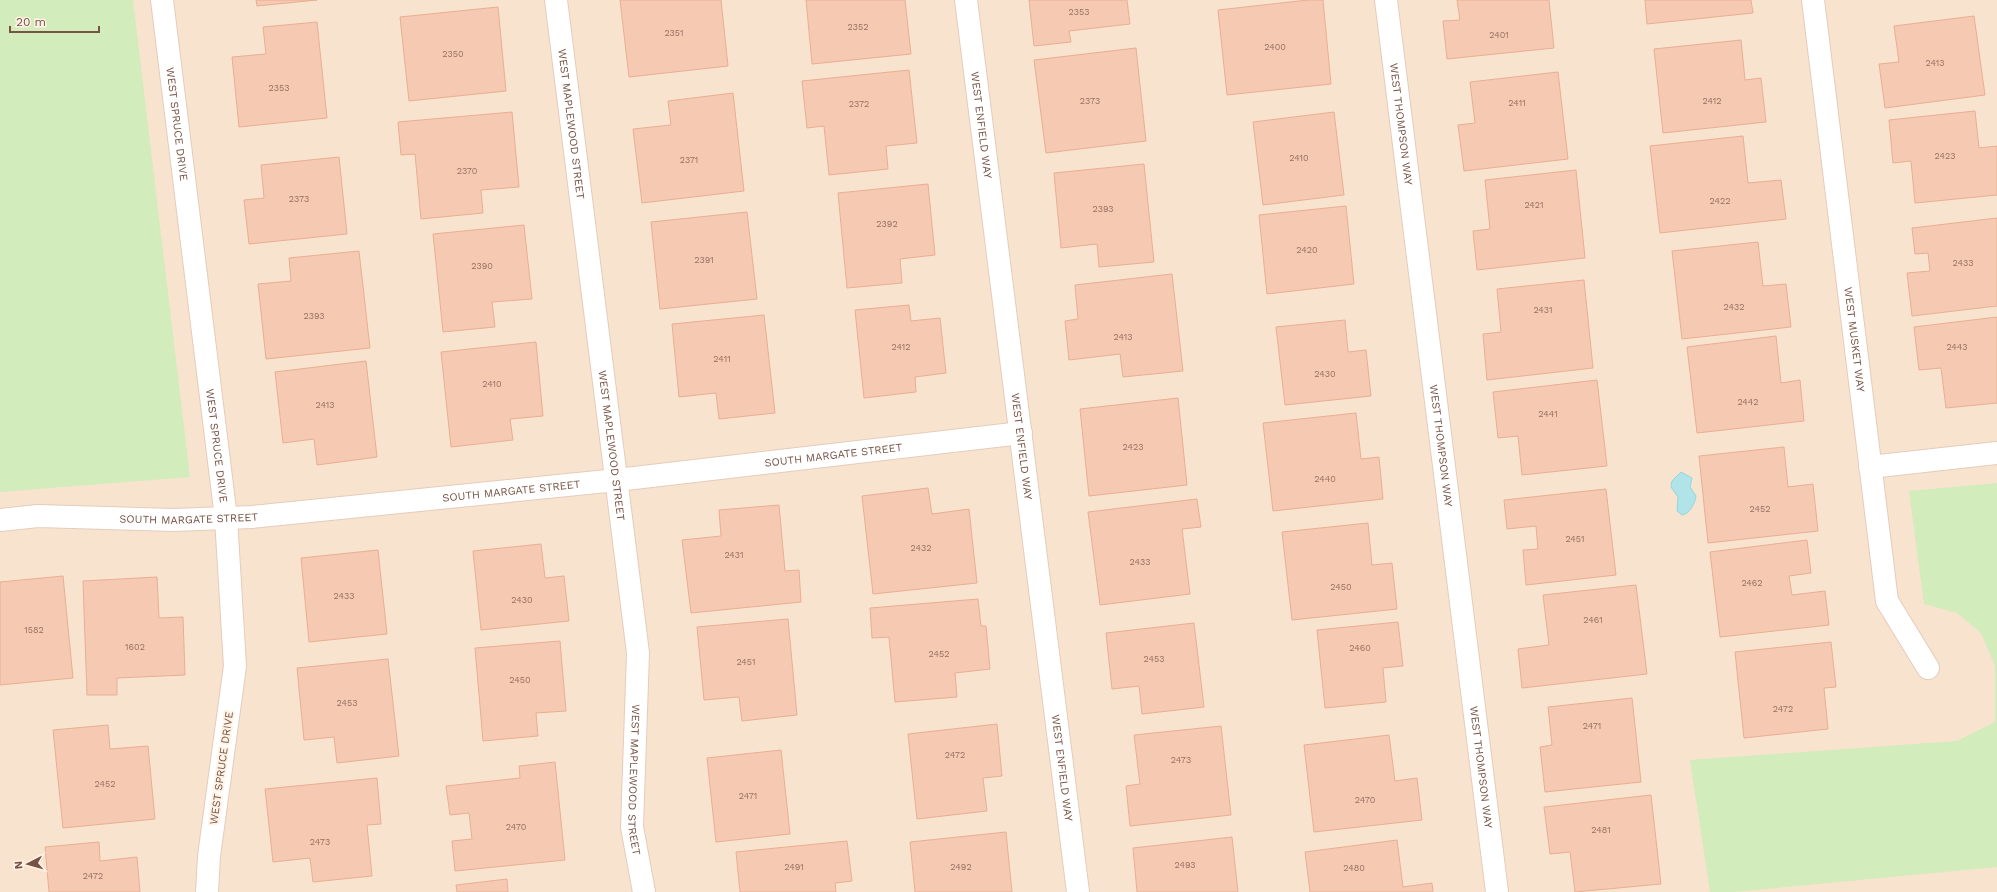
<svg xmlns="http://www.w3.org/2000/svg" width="1997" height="892" font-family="'Work Sans',sans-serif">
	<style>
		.residential { fill: #f8e3ce }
		.green { fill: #d2ecbb }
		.water { fill: #b1e4e9; stroke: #96d5db }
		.building { fill: #f6c9b3; stroke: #eaae92 }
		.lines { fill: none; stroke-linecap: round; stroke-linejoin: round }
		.minor-casing { stroke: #e5ccbc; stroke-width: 24 }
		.minor { stroke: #fff; stroke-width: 22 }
		.labels { text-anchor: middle; stroke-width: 4; stroke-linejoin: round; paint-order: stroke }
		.number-label { font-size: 9px; fill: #967060 }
		.street-label { font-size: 11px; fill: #765344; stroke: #fff3e6 }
	</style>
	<rect width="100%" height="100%" fill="#fef0dd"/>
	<path class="residential" d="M0 0H1997V892H0Z"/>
	<path class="green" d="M0 0H133L190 477 0 492Z
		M1997 483V867L1734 892H1710L1690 760 1957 741 1995 722V666L1981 633 1957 613 1924 604 1909 491Z"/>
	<path class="water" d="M1681 472 1692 478 1690 487 1696 496C1695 503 1690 514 1682 515L1677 511 1678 497 1671 487 1672 481Z"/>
	<path class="building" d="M256 0H317L257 6Z
		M620 0H721L728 66 629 77Z
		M806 0H905L911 54 812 64Z
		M1029 0H1127L1130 24 1069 31 1071 42 1034 46Z
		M1308 0H1323L1331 84 1227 95 1218 10Z
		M1457 0H1549L1554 48 1447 59 1443 21 1460 20Z
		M1645 0H1751L1753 13 1647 24Z
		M498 7 506 91 409 101 400 17Z
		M1974 16 1985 95 1885 108 1879 64 1899 62 1894 26Z
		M317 22 327 118 239 127 232 57 266 54 263 27Z
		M1741 40 1745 80 1761 78 1766 122 1663 133 1654 49Z
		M1136 48 1146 141 1046 153 1034 60Z
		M909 70 917 143 886 146 888 169 829 175 824 126 807 128 802 81Z
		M1558 72 1568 159 1464 171 1458 125 1475 123 1470 82Z
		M733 93 744 191 642 203 633 129 671 125 668 101Z
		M1975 111 1979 148 1997 146V195L1915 203 1911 161 1893 163 1889 120Z
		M512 112 519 187 481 190 483 213 421 219 415 154 401 155 398 122Z
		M1334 112 1344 195 1263 205 1253 122Z
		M1743 136 1748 183 1781 180 1786 219 1660 233 1650 146Z
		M339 157 347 234 249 244 244 200 264 198 261 165Z
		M1144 164 1154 262 1099 267 1097 244 1061 248 1054 173Z
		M1576 170 1585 258 1477 270 1473 231 1490 229 1485 180Z
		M928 184 935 255 900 259 902 283 847 288 838 193Z
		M1346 206 1354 284 1267 294 1259 215Z
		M747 212 757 299 660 309 651 222Z
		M1997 218V306L1912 316 1907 273 1930 271 1928 253 1915 254 1912 228Z
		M524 225 532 299 492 302 495 327 443 332 433 234Z
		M1758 242 1763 286 1786 284 1791 327 1682 339 1672 251Z
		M359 251 370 348 266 359 258 284 291 281 289 258Z
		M1172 274 1183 371 1123 377 1120 354 1069 360 1065 321 1078 319 1075 285Z
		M1584 280 1593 368 1487 380 1483 334 1501 332 1497 289Z
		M909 305 911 321 940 318 946 373 915 377 916 392 864 398 855 310Z
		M764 315 775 413 719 419 716 393 679 397 672 324Z
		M1997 317V403L1946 408 1941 368 1919 370 1914 327Z
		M1345 320 1348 352 1366 350 1371 396 1285 405 1276 327Z
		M1776 336 1781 383 1800 380 1804 421 1697 433 1687 347Z
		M536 342 543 416 510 419 513 440 451 447 441 352Z
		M366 361 377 457 317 465 314 439 283 443 275 372Z
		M1597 380 1607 466 1522 475 1518 436 1498 438 1493 392Z
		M1178 398 1187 485 1089 496 1080 409Z
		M1356 413 1361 459 1379 457 1383 499 1273 511 1263 423Z
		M1784 447 1788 487 1813 484 1818 531 1708 543 1699 456Z
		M928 488 932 514 969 509 977 583 873 594 862 496Z
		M1606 489 1616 575 1526 585 1523 550 1538 549 1536 526 1507 529 1504 500Z
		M1197 499 1201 527 1182 529 1190 594 1100 605 1088 512Z
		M779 505 785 571 799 570 801 602 691 613 682 540 721 536 719 510Z
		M1368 523 1372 565 1392 563 1397 609 1292 620 1282 532Z
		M1807 540 1811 573 1789 576 1792 595 1825 591 1829 625 1720 637 1710 552Z
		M541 544 545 578 564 576 569 621 481 630 473 551Z
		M378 550 387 634 309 642 301 558Z
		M63 576 73 678 0 685V582Z
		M157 577 159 618 183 617 185 675 117 678V695H87L83 581Z
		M1636 585 1647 674 1522 688 1518 649 1549 645 1543 595Z
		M978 599 981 626H986L990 669 955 673 957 697 895 702 889 637 872 638 870 608Z
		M788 619 797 715 742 721 739 697 704 700 697 627Z
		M1398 622 1403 666 1383 668 1386 702 1325 708 1317 630Z
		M1194 623 1204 707 1142 714 1139 686 1112 689 1106 633Z
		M560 641 566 711 536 713 538 736 483 741 475 648Z
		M1831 642 1836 687 1824 688 1828 729 1744 738 1735 652Z
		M388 659 399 756 337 763 334 737 304 740 297 668Z
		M1632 698 1641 782 1545 792 1540 747 1552 745 1548 707Z
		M997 724 1002 776 983 778 987 811 917 819 908 734Z
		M108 725 110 749 148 746 155 819 63 828 53 730Z
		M1221 726 1231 815 1130 826 1126 786 1140 784 1134 735Z
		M1389 735 1395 781 1417 778 1422 820 1314 832 1304 745Z
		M781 750 790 834 716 842 707 758Z
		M555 762 565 860 455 871 452 841 472 839 469 813 450 815 446 786 520 778 519 766Z
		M377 778 381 824 367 825 372 876 313 882 310 858 273 862 265 789Z
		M1651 795 1661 884 1575 892 1570 852 1550 854 1544 807Z
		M1006 832 1012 892H915L910 842Z
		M1232 837 1238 892H1137L1133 848Z
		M1397 840 1403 887 1432 883 1433 892H1310L1305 852Z
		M847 841 852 881 835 883 836 892H740L736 852Z
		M99 842 100 861 137 857 140 892H49L45 847Z
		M507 879 508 892H457L456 885Z"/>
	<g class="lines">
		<g class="minor-casing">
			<g id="minor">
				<path id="s1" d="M162 0 226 518 235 666 209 856 207 892"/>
				<path id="s2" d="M556 0 638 653 632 827 644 892"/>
				<path id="s3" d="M966 0 1078 892"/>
				<path id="s4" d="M1386 0 1497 892"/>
				<path id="s5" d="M1813 0 1887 601 1928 668"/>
				<path d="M1870 467 1997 453"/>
				<path id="s6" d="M0 520 38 516 174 520 252 517 617 480 1021 433"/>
			</g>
		</g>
		<use href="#minor" class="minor"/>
	</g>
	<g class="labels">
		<g class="number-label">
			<text x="1079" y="15">2353</text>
			<text x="858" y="30">2352</text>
			<text x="674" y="36">2351</text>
			<text x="1499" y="38">2401</text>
			<text x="1275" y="50">2400</text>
			<text x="453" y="57">2350</text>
			<text x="1935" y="66">2413</text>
			<text x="279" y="91">2353</text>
			<text x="1090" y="104">2373</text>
			<text x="1712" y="104">2412</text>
			<text x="1517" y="106">2411</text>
			<text x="859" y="107">2372</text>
			<text x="1945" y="159">2423</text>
			<text x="1299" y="161">2410</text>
			<text x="689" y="163">2371</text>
			<text x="467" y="174">2370</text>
			<text x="299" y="202">2373</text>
			<text x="1720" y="204">2422</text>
			<text x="1534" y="208">2421</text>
			<text x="1103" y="212">2393</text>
			<text x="887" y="227">2392</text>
			<text x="1307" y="253">2420</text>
			<text x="704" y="263">2391</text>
			<text x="1963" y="266">2433</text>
			<text x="482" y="269">2390</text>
			<text x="1734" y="310">2432</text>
			<text x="1543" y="313">2431</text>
			<text x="314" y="319">2393</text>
			<text x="1123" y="340">2413</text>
			<text x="901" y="350">2412</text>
			<text x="1957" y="350">2443</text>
			<text x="722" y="362">2411</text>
			<text x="1325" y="377">2430</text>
			<text x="492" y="387">2410</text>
			<text x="1748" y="405">2442</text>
			<text x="325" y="408">2413</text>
			<text x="1548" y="417">2441</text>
			<text x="1133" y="450">2423</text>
			<text x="1325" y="482">2440</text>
			<text x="1760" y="512">2452</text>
			<text x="1575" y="542">2451</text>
			<text x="921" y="551">2432</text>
			<text x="734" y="558">2431</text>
			<text x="1140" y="565">2433</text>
			<text x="1752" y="586">2462</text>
			<text x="1341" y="590">2450</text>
			<text x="344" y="599">2433</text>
			<text x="522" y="603">2430</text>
			<text x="1593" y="623">2461</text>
			<text x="34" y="633">1582</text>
			<text x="135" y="650">1602</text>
			<text x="1360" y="651">2460</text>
			<text x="939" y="657">2452</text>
			<text x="1154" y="662">2453</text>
			<text x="746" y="665">2451</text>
			<text x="520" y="683">2450</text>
			<text x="347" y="706">2453</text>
			<text x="1783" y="712">2472</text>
			<text x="1592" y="729">2471</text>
			<text x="955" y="758">2472</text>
			<text x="1181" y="763">2473</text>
			<text x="105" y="787">2452</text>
			<text x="748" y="799">2471</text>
			<text x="1365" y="803">2470</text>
			<text x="516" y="830">2470</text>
			<text x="1601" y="833">2481</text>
			<text x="320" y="845">2473</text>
			<text x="1185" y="868">2493</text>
			<text x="794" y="870">2491</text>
			<text x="961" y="870">2492</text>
			<text x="1354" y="871">2480</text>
			<text x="93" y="879">2472</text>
		</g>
		<g class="street-label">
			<text dy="4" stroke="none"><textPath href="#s1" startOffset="125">WEST SPRUCE DRIVE</textPath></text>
			<text dy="4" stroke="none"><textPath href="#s2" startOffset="125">WEST MAPLEWOOD STREET</textPath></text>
			<text dy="4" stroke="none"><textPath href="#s4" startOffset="125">WEST THOMPSON WAY</textPath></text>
			<text dy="4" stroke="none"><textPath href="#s3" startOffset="126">WEST ENFIELD WAY</textPath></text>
			<text dy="4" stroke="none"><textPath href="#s5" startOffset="342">WEST MUSKET WAY</textPath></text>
			<text dy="4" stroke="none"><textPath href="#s1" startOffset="449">WEST SPRUCE DRIVE</textPath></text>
			<text dy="4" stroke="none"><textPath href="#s2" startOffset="449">WEST MAPLEWOOD STREET</textPath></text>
			<text dy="4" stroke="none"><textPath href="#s3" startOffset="450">WEST ENFIELD WAY</textPath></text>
			<text dy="4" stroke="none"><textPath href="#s4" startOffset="449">WEST THOMPSON WAY</textPath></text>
			<text dy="4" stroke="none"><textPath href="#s6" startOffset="837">SOUTH MARGATE STREET</textPath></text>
			<text dy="4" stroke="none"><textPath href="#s6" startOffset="513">SOUTH MARGATE STREET</textPath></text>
			<text dy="4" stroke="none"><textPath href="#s6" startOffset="189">SOUTH MARGATE STREET</textPath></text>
			<text dy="4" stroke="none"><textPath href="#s3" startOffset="774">WEST ENFIELD WAY</textPath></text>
			<text transform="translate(221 768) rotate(-82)" y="4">WEST SPRUCE DRIVE</text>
			<text dy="4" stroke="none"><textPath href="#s4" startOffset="773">WEST THOMPSON WAY</textPath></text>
			<text dy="4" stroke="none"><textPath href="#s2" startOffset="785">WEST MAPLEWOOD STREET</textPath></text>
		</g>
	</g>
	<g transform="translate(28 864) rotate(264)" stroke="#fff3e6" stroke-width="3" paint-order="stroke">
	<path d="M0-3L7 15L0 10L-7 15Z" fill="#765344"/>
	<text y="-6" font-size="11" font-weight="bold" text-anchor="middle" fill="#765344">N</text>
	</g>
	<path d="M10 26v6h89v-6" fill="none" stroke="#765344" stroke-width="2"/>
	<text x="16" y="26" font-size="12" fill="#765344" stroke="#fff3e6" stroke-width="3" paint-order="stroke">20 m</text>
</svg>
